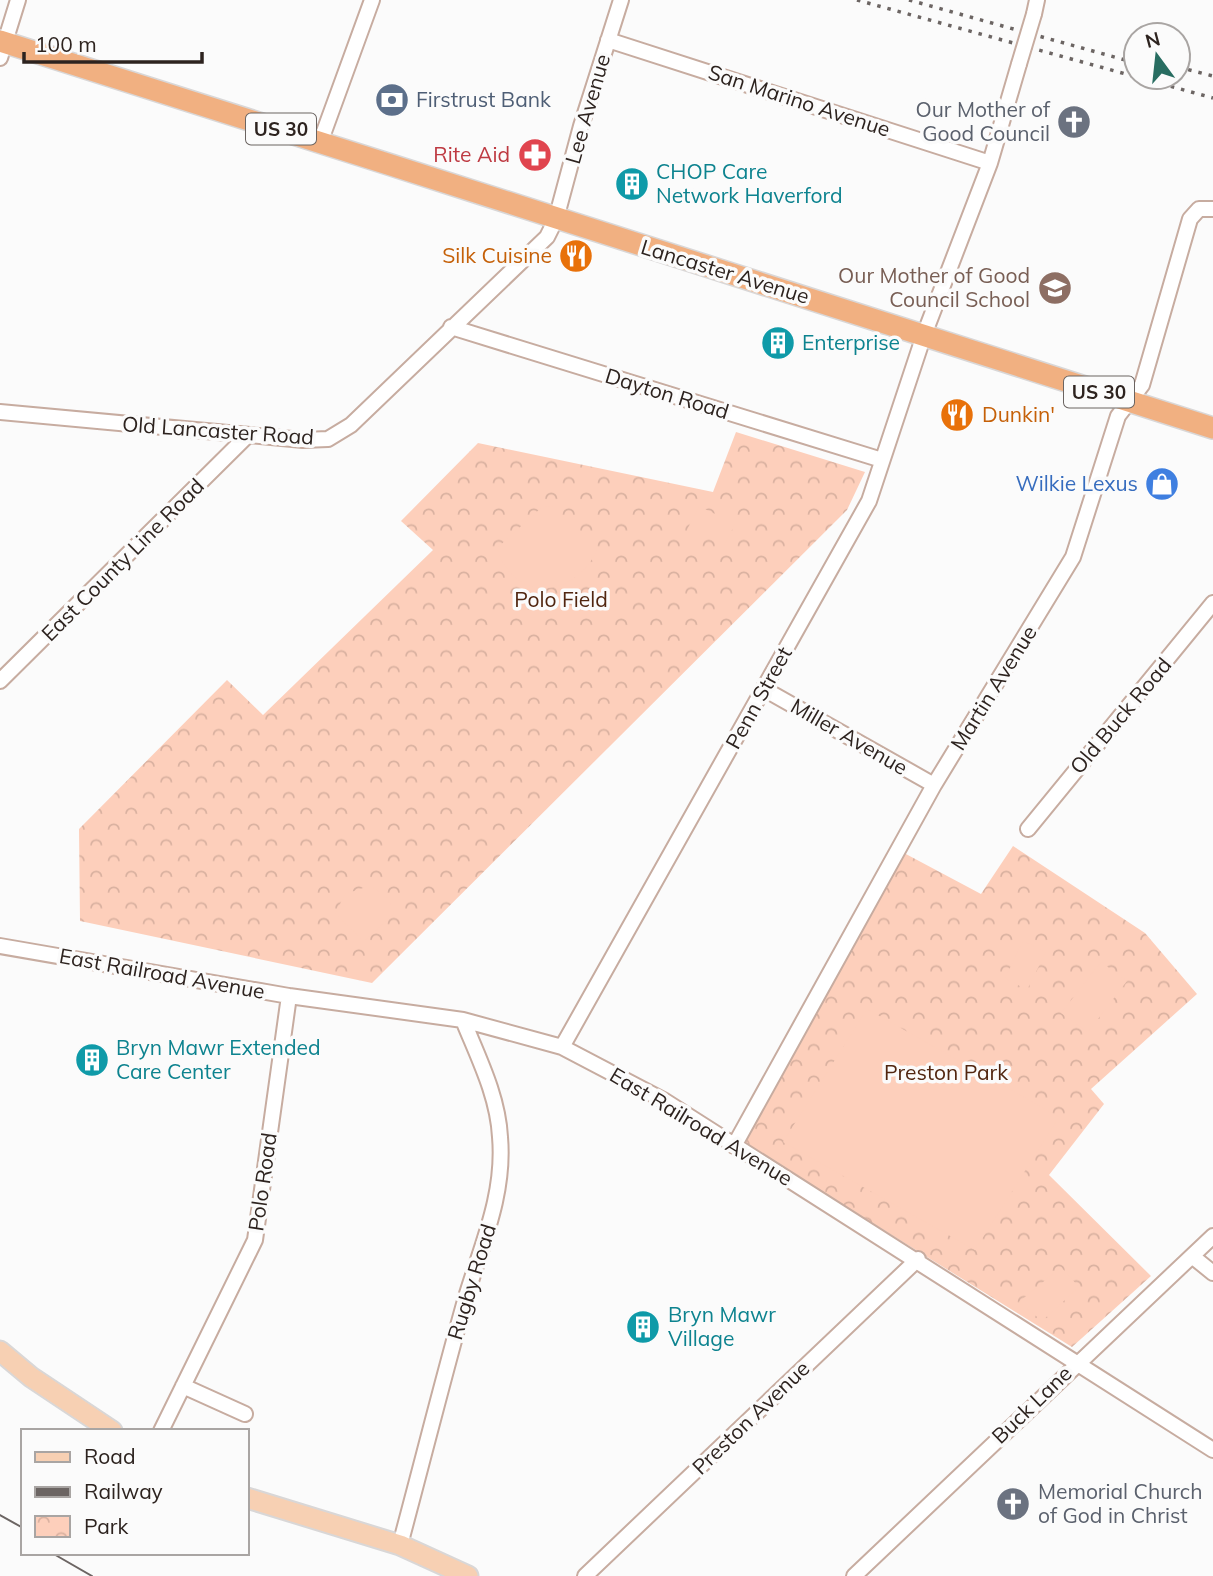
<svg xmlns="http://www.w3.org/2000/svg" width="1213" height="1576" font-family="Mulish,sans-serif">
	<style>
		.park { fill: url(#park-crowns) }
		.garden { fill: #fdcfbb }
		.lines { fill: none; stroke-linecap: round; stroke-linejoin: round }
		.minor-casing { stroke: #c7aca0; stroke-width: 18 }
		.major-casing { stroke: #d9d7d7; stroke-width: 23 }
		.highway-casing { stroke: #d9d7d7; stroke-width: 24 }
		.minor { stroke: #fff; stroke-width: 14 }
		.major { stroke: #f7d0b3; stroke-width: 19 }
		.highway { stroke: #f1b081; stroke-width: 21 }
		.tram { stroke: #6c6563; stroke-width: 2 }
		.rail { stroke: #6c6563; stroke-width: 3.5; stroke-dasharray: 3.5 7; stroke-linecap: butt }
		.minor-bridge-casing { stroke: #c7aca0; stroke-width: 18; stroke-linecap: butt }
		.minor-bridge { stroke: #fff; stroke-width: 14 }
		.labels { text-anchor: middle; stroke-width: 7; stroke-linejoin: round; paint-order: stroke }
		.shield { fill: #fbfbfb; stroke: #6b6461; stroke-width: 2 }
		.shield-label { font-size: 19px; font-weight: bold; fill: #2d231f }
		.service-label { font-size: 21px; fill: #4e5e75; stroke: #fbfbfb; text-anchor: start }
		.street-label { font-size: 21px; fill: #2d231f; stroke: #fbfbfb }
		.worship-label { font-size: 21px; fill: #5b616d; stroke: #fbfbfb; text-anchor: end }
		.health-label { font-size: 21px; fill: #be3a42; stroke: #fbfbfb; text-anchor: end }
		.culture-label { font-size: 21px; fill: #0d838f; stroke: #fbfbfb; text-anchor: start }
		.food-label { font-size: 21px; fill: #c56008; stroke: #fbfbfb; text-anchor: end }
		.education-label { font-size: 21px; fill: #785e54; stroke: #fbfbfb; text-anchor: end }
		.shop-label { font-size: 21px; fill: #366cbe; stroke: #fbfbfb; text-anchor: end }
		.park-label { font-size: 21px; fill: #512610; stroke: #fbfbfb }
	</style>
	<defs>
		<pattern id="park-crowns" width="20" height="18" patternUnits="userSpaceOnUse" patternTransform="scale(1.75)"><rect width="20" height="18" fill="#fdcfbb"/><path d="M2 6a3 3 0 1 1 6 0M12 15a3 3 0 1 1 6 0" fill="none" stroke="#d9b1a0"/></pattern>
	</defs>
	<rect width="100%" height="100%" fill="#fbfbfb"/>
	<path class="park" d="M736 432 865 472 847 510 372 983 80 921 79 829 227 680 263 715 433 550 401 521 478 443 713 492Z
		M1013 846 1145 933 1197 994 1091 1089 1104 1104 1049 1175 1151 1276 1072 1347 742 1142 904 853 981 894Z"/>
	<path class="garden" d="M553 506 597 550C575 599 513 603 497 548L542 507Z
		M699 506 735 524 724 546 688 528Z
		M369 886C383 892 390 899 394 914L364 941 335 914 345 894Z
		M1023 941 1046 952 1027 990 1005 978Z
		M1101 962 1127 981 1088 1032 1061 1013Z
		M867 1009 1059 1117 975 1250 783 1142Z
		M1061 1267 1079 1287 1042 1321 1019 1302Z"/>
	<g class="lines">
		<g class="minor-casing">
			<path id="minor" d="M1034 14 1037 0
				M608 40 990 163
				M0 58 18 0
				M321 140 372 0
				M451 327 882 460
				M0 412 303 440 328 439 351 425 547 237 556 219 581 126 621 0
				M0 681 246 437
				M764 689 934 785
				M1028 829 1213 603
				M0 946 289 996 463 1020 562 1047 665 1101 1213 1450
				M562 1047 869 501 924 335 990 163 1019 64
				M734 1146 934 785 1073 557 1118 416 1142 385 1190 219 1199 209H1213
				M1192 1256 1213 1273
				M183 1386 245 1414
				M161 1431 255 1240 289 996
				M400 1545C422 1463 443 1379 466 1297 482 1244 505 1194 500 1137 498 1096 478 1057 463 1020
				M585 1576 918 1259
				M854 1576 1213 1236"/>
		</g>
		<g class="major-casing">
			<path id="major" d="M0 1351 31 1377 112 1431
				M247 1498 400 1545 468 1576"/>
		</g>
		<g class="highway-casing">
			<path id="highway" d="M0 41C405 168 809 300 1213 428"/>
		</g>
		<use href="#minor" class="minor"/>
		<use href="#major" class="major"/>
		<use href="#highway" class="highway"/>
		<path class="tram" d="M0 1515 23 1528
			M52 1553 92 1576"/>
		<path class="rail" d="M857 0 1213 98
			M909 0 1136 63
			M1178 67 1213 76"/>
		<g class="minor-bridge-casing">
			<path id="minor-bridge" d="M1019 64 1034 14"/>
		</g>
		<use href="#minor-bridge" class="minor-bridge"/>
	</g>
	<defs>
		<g id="bank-disc" transform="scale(1.75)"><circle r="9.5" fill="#5c6f8a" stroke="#fbfbfb"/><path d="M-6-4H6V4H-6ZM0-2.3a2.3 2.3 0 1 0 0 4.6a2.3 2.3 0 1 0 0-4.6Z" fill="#fff"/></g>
		<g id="church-disc" transform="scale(1.75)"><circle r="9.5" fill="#6b7280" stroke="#fbfbfb"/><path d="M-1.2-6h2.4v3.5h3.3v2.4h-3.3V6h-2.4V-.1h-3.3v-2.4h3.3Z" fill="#fff"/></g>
		<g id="pharmacy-disc" transform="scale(1.75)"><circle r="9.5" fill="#e0444e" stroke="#fbfbfb"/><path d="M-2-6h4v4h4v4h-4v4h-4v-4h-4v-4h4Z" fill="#fff"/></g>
		<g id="building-disc" transform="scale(1.75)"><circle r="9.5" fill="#0f9aa8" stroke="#fbfbfb"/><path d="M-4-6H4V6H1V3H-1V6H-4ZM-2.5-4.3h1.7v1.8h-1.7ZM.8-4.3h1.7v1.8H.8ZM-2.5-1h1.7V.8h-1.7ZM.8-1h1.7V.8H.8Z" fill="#fff"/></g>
		<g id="restaurant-disc" transform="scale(1.75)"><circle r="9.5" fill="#e8710a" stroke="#fbfbfb"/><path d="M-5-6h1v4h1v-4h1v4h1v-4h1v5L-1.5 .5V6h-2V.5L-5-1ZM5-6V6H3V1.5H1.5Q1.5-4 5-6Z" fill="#fff"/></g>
		<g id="school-disc" transform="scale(1.75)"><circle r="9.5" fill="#8d6e63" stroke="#fbfbfb"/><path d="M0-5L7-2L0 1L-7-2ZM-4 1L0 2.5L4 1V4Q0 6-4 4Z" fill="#fff"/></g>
		<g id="shop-disc" transform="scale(1.75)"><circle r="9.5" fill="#3f7fe0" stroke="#fbfbfb"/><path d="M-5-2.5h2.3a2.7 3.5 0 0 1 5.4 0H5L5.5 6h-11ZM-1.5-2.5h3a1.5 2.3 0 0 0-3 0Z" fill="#fff"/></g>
	</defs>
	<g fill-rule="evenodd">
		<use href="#bank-disc" x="392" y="100"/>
		<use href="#church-disc" x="1074" y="122"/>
		<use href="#pharmacy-disc" x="535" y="155"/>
		<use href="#building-disc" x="632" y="184"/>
		<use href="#restaurant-disc" x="576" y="256"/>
		<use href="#school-disc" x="1055" y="288"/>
		<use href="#building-disc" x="778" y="343"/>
		<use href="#restaurant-disc" x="957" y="415"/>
		<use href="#shop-disc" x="1162" y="484"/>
		<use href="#building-disc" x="92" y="1060"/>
		<use href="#building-disc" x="643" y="1327"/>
		<use href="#church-disc" x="1013" y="1504"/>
	</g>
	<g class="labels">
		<g class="shield">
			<rect x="246" y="113.5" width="70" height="31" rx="5"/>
			<rect x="1064" y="376.5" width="70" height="31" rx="5"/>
		</g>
		<g class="shield-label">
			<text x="281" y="136">US 30</text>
			<text x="1099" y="399">US 30</text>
		</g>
		<g class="service-label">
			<text x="416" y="107">Firstrust Bank</text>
		</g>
		<g class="street-label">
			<text transform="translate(799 101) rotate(18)" y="7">San Marino Avenue</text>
			<text transform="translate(588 109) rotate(-74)" y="7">Lee Avenue</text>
			<text transform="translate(725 272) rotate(17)" y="7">Lancaster Avenue</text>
			<text transform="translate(667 394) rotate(17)" y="7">Dayton Road</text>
			<text transform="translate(218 431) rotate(4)" y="7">Old Lancaster Road</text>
			<text transform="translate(123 560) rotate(-45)" y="7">East County Line Road</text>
			<text transform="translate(994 688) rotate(-58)" y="7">Martin Avenue</text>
			<text transform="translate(759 698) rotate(-61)" y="7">Penn Street</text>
			<text transform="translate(1121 716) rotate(-50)" y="7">Old Buck Road</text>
			<text transform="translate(849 737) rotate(30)" y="7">Miller Avenue</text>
			<text transform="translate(162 974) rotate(10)" y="7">East Railroad Avenue</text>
			<text transform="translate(701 1127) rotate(31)" y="7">East Railroad Avenue</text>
			<text transform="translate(263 1182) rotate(-82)" y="7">Polo Road</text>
			<text transform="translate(472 1282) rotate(-73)" y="7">Rugby Road</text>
			<text transform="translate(1032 1405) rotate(-44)" y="7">Buck Lane</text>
			<text transform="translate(751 1418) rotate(-44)" y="7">Preston Avenue</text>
		</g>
		<g class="worship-label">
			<text x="1050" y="117">Our Mother of<tspan x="1050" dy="24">Good Council</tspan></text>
			<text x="1038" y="1499" text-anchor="start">Memorial Church<tspan x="1038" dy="24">of God in Christ</tspan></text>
		</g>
		<g class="health-label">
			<text x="510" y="162">Rite Aid</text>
		</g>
		<g class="culture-label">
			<text x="656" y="179">CHOP Care<tspan x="656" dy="24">Network Haverford</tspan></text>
			<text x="802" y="350">Enterprise</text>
			<text x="116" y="1055">Bryn Mawr Extended<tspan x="116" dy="24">Care Center</tspan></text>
			<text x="668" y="1322">Bryn Mawr<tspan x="668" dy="24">Village</tspan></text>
		</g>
		<g class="food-label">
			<text x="552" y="263">Silk Cuisine</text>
			<text x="982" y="422" text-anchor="start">Dunkin'</text>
		</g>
		<g class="education-label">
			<text x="1030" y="283">Our Mother of Good<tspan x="1030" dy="24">Council School</tspan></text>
		</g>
		<g class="shop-label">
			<text x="1138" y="491">Wilkie Lexus</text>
		</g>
		<g class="park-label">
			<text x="561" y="607">Polo Field</text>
			<text x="946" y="1080">Preston Park</text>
		</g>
	</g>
	<rect x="21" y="1429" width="228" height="126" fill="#fbfbfb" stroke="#a9a5a3" stroke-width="2"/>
	<rect x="35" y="1452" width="35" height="10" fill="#f7d0b3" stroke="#a9a5a3" stroke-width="2"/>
	<text x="84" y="1464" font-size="21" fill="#2d231f">Road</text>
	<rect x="35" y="1487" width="35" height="10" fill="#6c6563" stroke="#a9a5a3" stroke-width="2"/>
	<text x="84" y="1499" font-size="21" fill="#2d231f">Railway</text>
	<rect x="35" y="1516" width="35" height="21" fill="url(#park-crowns)" stroke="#a9a5a3" stroke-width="2"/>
	<text x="84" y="1534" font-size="21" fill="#2d231f">Park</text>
	<g transform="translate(1157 56) rotate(345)"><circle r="33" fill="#fbfbfb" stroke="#a9a5a3" stroke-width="2"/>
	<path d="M0-5L12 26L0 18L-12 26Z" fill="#286d61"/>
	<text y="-10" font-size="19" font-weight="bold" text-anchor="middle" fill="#2d231f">N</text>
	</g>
	<path d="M24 52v10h178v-10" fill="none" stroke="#2d231f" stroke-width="3.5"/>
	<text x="35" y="52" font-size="21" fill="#2d231f" stroke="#fbfbfb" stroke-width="5" paint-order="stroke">100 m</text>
</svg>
